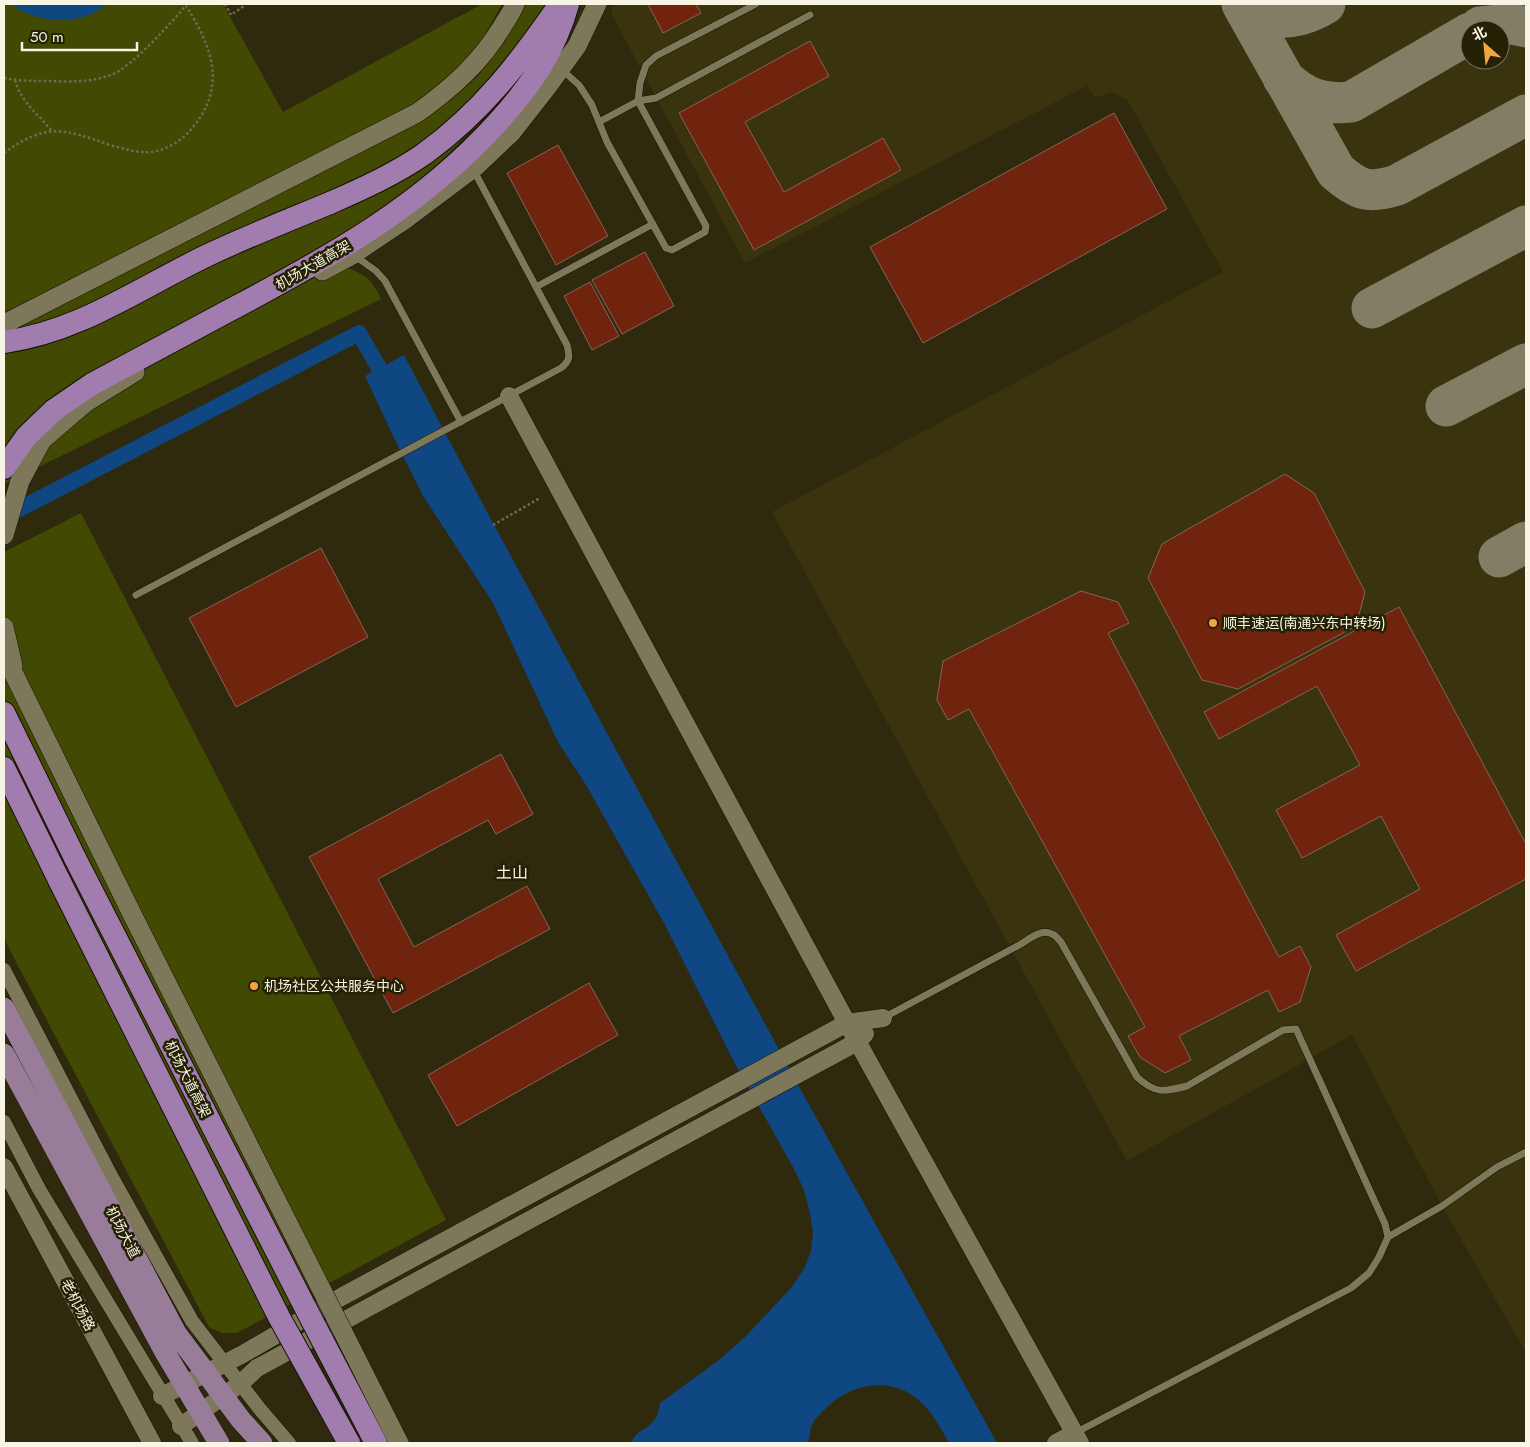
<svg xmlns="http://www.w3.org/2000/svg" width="1530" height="1447" font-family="Jost,'Noto Sans SC',sans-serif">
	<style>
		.built { fill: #39330e; fill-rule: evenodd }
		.green { fill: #414903 }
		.water { fill: #0e4781 }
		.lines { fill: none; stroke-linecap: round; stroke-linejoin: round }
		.canal { stroke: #0e4781; stroke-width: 16 }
		.taxiway { stroke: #827e66; stroke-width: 41 }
		.building { fill: #70240d; stroke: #85645b }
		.service-casing { stroke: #171300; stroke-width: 8 }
		.minor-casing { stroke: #171300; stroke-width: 15 }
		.tertiary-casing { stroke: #171300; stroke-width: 19 }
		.secondary-casing { stroke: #171300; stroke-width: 20 }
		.primary-casing { stroke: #171300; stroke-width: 22 }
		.trunk-casing { stroke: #171300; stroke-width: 24 }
		.path { stroke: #706b53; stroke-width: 2.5; stroke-dasharray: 2.5 2.5; stroke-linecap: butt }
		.service { stroke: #7d785a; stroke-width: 7 }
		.minor { stroke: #7d785a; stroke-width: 14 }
		.tertiary { stroke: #7d785a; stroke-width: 18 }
		.secondary { stroke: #7d785a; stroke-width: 19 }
		.primary { stroke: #987c9a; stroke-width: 21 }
		.trunk { stroke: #a17daf; stroke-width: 22 }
		.secondary-bridge-casing { stroke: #171300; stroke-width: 20; stroke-linecap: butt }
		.trunk-bridge-casing { stroke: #171300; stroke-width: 24; stroke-linecap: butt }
		.secondary-bridge { stroke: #7d785a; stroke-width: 19 }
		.trunk-bridge { stroke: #a17daf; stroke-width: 22 }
		.poi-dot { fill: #f2a541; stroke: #252104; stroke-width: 2 }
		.labels { text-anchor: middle; stroke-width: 5; stroke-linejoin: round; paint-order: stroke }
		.street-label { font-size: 14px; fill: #f8f5e5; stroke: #252104 }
		.poi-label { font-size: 14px; fill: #f8f5e5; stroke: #252104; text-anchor: start }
		.quarter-label { font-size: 16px; fill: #f8f5e5; stroke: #252104 }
	</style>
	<rect width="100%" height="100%" fill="#2f2a0e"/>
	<path class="built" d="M613 4H1526V1353L1442 1206 1352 1035 1127 1161 772 512 1223 272 1128 101 1112 92 1095 98 1087 86 745 263 611 13ZM1470 30H1500V60H1470Z"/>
	<path class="green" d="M4 4H223L283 112 482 4H502L482 40 452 76 413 107 4 318Z
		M523 4H557L538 55 446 157 401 196 347 268C367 275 372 280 381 299L4 484V339L33 319 415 123 451 100 478 76 505 42Z
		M81 513 446 1220 237 1333H222L209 1327 4 939V552Z"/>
	<path class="water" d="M11 4H107C86 23 50 24 24 12 20 10 15 7 11 4Z
		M404 355 494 525 802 1092 997 1443H949C938 1423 927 1402 905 1391 877 1378 845 1388 824 1410 820 1414 815 1419 812 1424 810 1430 810 1437 808 1443H631C639 1424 656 1433 660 1403L719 1360 746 1336 791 1288 804 1269 811 1251 813 1233 810 1213 804 1190 794 1169 733 1060 664 923 586 785 558 742 493 603 423 496 395 440 365 376Z"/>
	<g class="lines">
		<path class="canal" d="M4 517 359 333 390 387"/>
		<path class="taxiway" d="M1242 4 1336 171C1359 191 1369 194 1397 185L1526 115
			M1246 4C1272 24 1299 19 1325 4
			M1480 27 1511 24 1526 27
			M1283 78C1304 98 1322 105 1351 102L1470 33
			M1372 308 1526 226
			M1446 406 1526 364
			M1499 557 1526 542"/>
	</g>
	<path class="building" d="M648 4H696L701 13 663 33Z
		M810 41 829 76 745 122 784 192 883 138 901 170 754 250 679 113Z
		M1114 113 1167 209 923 343 870 247Z
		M558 145 608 236 556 265 507 173Z
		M645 252 674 306 622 334 592 280Z
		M590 282 619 336 592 350 564 296Z
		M1285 474 1314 493 1365 592 1356 626 1238 689 1202 680 1148 578 1162 544Z
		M321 548 368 637 236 707 189 618Z
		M1081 591 1118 602 1129 623 1108 633 1279 957 1300 946 1311 967 1300 1002 1279 1012 1268 990 1179 1036 1191 1060 1165 1073 1140 1057 1128 1036 1145 1027 969 709 948 720 937 700 943 661Z
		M1399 607 1526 844V879L1356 971 1336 935 1420 889 1381 816 1302 858 1276 810 1360 765 1317 686 1219 739 1204 712Z
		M501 754 533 814 496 834 488 820 378 879 414 947 527 886 550 929 393 1013 309 857Z
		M589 983 618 1035 457 1126 428 1075Z"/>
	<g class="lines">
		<g class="service-casing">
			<path id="service" d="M561 69 579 85 592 105 607 142 666 248 672 250 705 232 706 226 638 101 640 83 646 65 656 56 756 4
				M599 122 638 101 656 98 810 15
				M355 256 376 271 385 281 461 422
				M536 287 653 224
				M136 595 561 368C570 361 570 356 567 345L473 169
				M883 1018 1021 944C1035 935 1047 924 1061 942L1137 1077C1155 1094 1164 1092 1187 1086L1283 1030 1296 1029 1385 1224 1388 1237 1379 1257 1369 1273 1351 1288 1075 1433
				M1388 1237 1442 1206 1497 1167 1526 1152"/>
		</g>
		<g class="minor-casing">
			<path id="minor" d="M4 970 110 1174 192 1321 259 1408 289 1443
				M4 1122 39 1189 192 1443"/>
		</g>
		<g class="tertiary-casing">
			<path id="tertiary" d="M509 396 847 1023 1080 1443
				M4 1167 152 1443
				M162 1396 243 1354 343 1296 847 1023 883 1018
				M181 1426 240 1384 257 1368 857 1042 865 1034
				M1056 1443 1075 1433"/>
		</g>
		<g class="secondary-casing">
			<path id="secondary" d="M322 271 352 255 407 218 475 167 512 132 548 86 577 46 597 4
				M4 324 417 113C451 89 480 63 502 27 506 20 512 12 515 4
				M4 535 20 481 42 440 85 403 135 372
				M4 627 13 666
				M4 654 134 918"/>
		</g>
		<g class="primary-casing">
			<path id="primary" d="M4 1008 176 1333 241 1420 262 1443
				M4 1054 166 1354 219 1443"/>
		</g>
		<g class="trunk-casing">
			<path id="trunk" d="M4 342C79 332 141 287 208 255 248 236 289 220 330 203 362 189 395 174 424 154 482 112 520 62 560 4
				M4 468 26 437 54 410 92 384C139 359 185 334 232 309 330 257 422 206 497 123 530 87 555 51 568 4
				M4 713 76 860
				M4 768 59 880"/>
		</g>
		<path class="path" d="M225 4 231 15 244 6
			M4 78C19 81 34 81 50 81 71 82 91 82 111 75 131 68 173 21 187 4
			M15 80C21 102 38 114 51 130
			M4 153C47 122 64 129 110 145 124 149 137 153 151 152 167 150 183 140 193 127 227 86 212 46 186 6
			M493 525 540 498"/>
		<use href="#service" class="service"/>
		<use href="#minor" class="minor"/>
		<use href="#tertiary" class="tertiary"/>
		<use href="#secondary" class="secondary"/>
		<use href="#primary" class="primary"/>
		<use href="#trunk" class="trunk"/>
		<g class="secondary-bridge-casing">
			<path id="secondary-bridge" d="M134 918 399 1443"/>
		</g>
		<g class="trunk-bridge-casing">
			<path id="trunk-bridge" d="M76 860 304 1305 376 1443
				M59 880 279 1317 349 1443"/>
		</g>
		<use href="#secondary-bridge" class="secondary-bridge"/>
		<use href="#trunk-bridge" class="trunk-bridge"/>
	</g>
	<g class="poi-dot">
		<circle cx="1213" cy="623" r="5"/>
		<circle cx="254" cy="986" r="5"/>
	</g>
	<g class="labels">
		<g class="street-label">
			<text transform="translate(313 265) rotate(-30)" y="5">机场大道高架</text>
			<text transform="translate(188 1079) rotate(63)" y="5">机场大道高架</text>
			<text transform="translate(123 1232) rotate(62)" y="5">机场大道</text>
			<text transform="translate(78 1305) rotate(62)" y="5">老机场路</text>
		</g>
		<g class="poi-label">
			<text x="1223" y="628">顺丰速运(南通兴东中转场)</text>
			<text x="264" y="991">机场社区公共服务中心</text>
		</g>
		<g class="quarter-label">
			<text x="512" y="878">土山</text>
		</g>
	</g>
	<rect width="1530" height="1447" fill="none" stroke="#f8f5e5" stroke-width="10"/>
	<g transform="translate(1485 45) rotate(333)"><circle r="24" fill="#252104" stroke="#79765e"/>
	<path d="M0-4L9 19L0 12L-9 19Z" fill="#f2a541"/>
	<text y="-8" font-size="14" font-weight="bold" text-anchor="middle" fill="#f8f5e5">北</text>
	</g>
	<path d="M22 42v8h115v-8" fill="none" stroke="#f8f5e5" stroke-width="2.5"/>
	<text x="30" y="42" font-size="15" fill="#f8f5e5" stroke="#252104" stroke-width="4" paint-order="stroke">50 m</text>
</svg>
